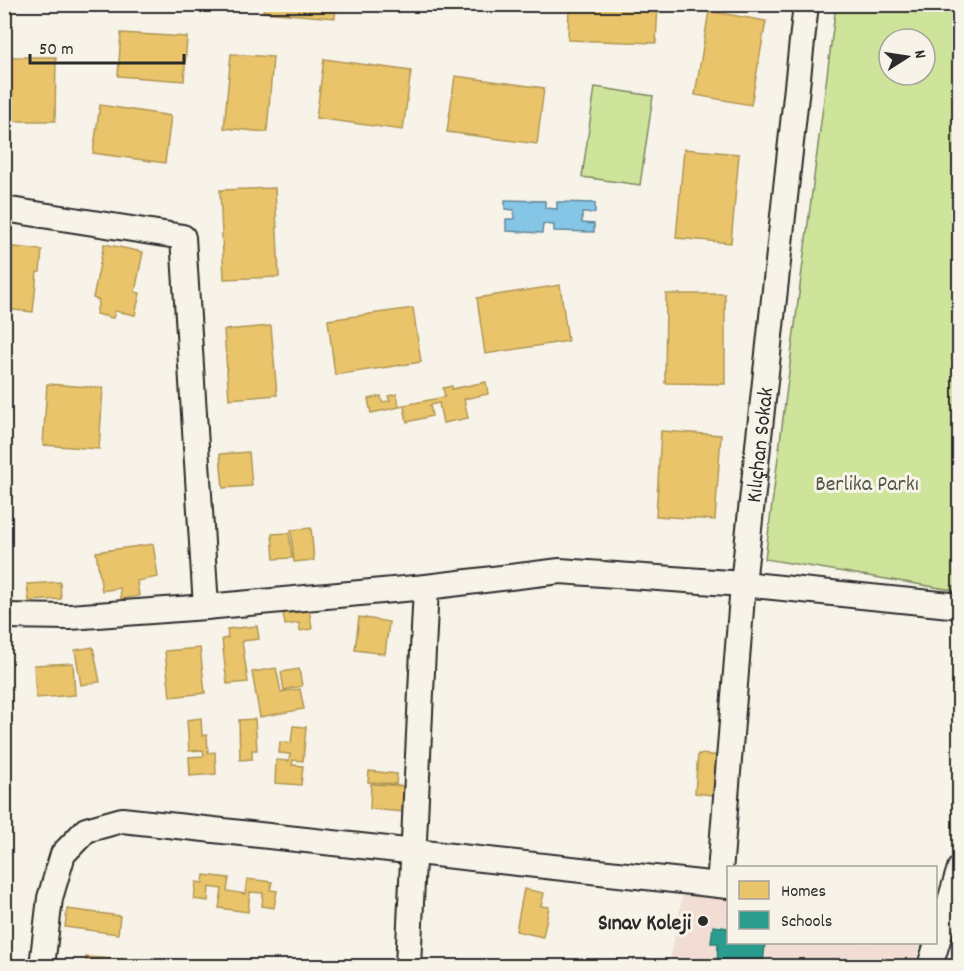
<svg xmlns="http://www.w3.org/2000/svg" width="964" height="971" font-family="Dekko,sans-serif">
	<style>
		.built { fill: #f1ddd3 }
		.green { fill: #cee49a; stroke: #7c8862; stroke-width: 1.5; fill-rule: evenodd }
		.water { fill: #85c5e6; stroke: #61879b; stroke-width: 1.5 }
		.homes { fill: #e9c46a; stroke: #b09657; stroke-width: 1.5 }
		.schools { fill: #2a9d8f; stroke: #2a7b71; stroke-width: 1.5 }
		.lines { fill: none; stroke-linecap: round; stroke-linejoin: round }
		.minor-casing { stroke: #2b2b2b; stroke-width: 28 }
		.minor { stroke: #f7f3e8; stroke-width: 24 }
		.poi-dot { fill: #2b2b2b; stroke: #f7f3e8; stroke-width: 2 }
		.labels { text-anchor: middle; stroke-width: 6; stroke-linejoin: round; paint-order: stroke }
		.street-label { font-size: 22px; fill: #2b2b2b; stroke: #f7f3e8 }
		.park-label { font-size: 22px; fill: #545947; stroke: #f7f3e8 }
		.poi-label { font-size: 22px; font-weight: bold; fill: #2b2b2b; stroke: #f7f3e8; text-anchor: end }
	</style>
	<rect width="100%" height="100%" fill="#f7f3e8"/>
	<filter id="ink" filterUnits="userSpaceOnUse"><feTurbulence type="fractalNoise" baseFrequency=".0167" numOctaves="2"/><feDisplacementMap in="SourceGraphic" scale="12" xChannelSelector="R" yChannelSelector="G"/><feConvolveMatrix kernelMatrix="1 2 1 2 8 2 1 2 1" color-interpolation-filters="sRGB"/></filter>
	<g filter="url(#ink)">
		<path class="built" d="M683 893 728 899V942L921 943 914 966H669Z"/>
		<path class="green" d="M836 5H959V591L765 559ZM889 39H925V75H889Z
			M595 87 653 96 640 185 582 177Z"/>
		<path class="water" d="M505 200 545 201V208L557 209V202L595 203V213H582V223L594 224V232L554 231V225L543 224 542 233 506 231V219H514V210L505 209Z"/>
		<path class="homes" d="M186 4H218L217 11Z
			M264 4H336L335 18 263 12Z
			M569 4H658L656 43 568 40Z
			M709 11 766 21 751 105 695 95Z
			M121 33 187 37 184 81 118 76Z
			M231 54 273 57 267 132 224 128Z
			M10 57H56L55 121H10Z
			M324 59 411 71 403 130 316 118Z
			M455 76 544 88 537 144 447 132Z
			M100 105 171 116 165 163 93 153Z
			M684 149 739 154 731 243 676 238Z
			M275 188 279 277 224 279 220 190Z
			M104 244 143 252 135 292 140 293 135 315 115 311 113 318 96 314 99 300 93 298Z
			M5 246 42 250 40 272H37L33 312 4 309Z
			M560 285 568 341 485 354 477 298Z
			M666 294H725V384L665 383Z
			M413 308 421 362 335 375 328 320Z
			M271 326 277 395 229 399 224 330Z
			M486 382 488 394 464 399 468 418 443 423 439 403 430 405 432 416 407 422 404 406 371 413 368 399 381 396 382 402 390 401 388 396 397 394 399 406 445 397 443 388 452 386V389Z
			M47 384 103 388 99 449 43 445Z
			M661 431 721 435 715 520 656 516Z
			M249 452 252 486 223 488 220 454Z
			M311 528 314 560 294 562 291 530Z
			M289 533 292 558 274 559 272 534Z
			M153 544 158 577 137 581 139 596 121 599 120 588 102 591 96 552Z
			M60 582 61 599 29 601 27 584Z
			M308 602 312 629 300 631 299 623 285 625 282 606Z
			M359 617 389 622 385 654 355 650Z
			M257 626 259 639 242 641 248 682 227 684 222 639 228 638 227 629Z
			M93 647 100 682 81 685 75 650Z
			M200 648 205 693 170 697 165 651Z
			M73 663 75 695 36 698 34 665Z
			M4 666 9 699 4 700Z
			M276 668 281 692 300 689 304 709 260 717 252 672Z
			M299 669 302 686 284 690 281 672Z
			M201 718 202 736 207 735 208 753 215 752 216 774 190 776 189 757 204 756 203 750 189 751 187 720Z
			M255 719 257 750H252V759L240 760 239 720Z
			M293 726 306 727 303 761 293 760 292 765 303 766 301 785 275 783 276 760 289 761 290 754 279 753 280 742 291 743Z
			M698 754 725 756 721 796 695 793Z
			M369 771 397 774 396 784 368 782Z
			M371 784 406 786 404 812 370 809Z
			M204 875 229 878 227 891 245 894 247 879 272 882 270 890 277 891 274 908 262 906 263 893 250 892 248 912 219 908 222 889 209 887 208 901 194 899 196 882 203 883Z
			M524 889 544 893 541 906 549 907 543 937 516 931Z
			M67 909 120 916 118 934 65 927Z
			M86 957 127 960V966H86Z"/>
		<path class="schools" d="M713 926 728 928V942H765L763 966H717L718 943H711Z"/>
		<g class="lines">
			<g class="minor-casing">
				<g id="minor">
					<path d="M4 209 183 237 206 607"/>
					<path d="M4 616 70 617 206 607 426 587 560 571 743 584 960 606"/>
					<path id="s1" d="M719 885 743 584 806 4"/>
					<path d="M42 966 50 898 63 854 86 830 122 820 728 886"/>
					<path d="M408 966 426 587"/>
					<path d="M930 966 960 868"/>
				</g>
			</g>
			<use href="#minor" class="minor"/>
		</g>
	</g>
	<circle class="poi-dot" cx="703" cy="921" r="6"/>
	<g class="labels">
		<g class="street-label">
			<text dy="8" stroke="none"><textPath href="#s1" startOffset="442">Kılıçhan Sokak</textPath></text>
		</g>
		<g class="park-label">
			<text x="867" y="490">Berlika Parkı</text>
		</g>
		<g class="poi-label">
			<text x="691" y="929">Sınav Koleji</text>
		</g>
	</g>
	<rect width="964" height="971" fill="none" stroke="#f7f3e8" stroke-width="24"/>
	<rect x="12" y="12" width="940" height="947" fill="none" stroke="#2b2b2b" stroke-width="2" filter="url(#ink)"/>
	<rect x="727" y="866" width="210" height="78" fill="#f7f3e8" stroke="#a5a39c" stroke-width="1.5"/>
	<rect x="739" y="881" width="30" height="18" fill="#e9c46a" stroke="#a5a39c" stroke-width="1.5"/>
	<text x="781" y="896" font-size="18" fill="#2b2b2b">Homes</text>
	<rect x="739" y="911" width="30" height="18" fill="#2a9d8f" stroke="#a5a39c" stroke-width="1.5"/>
	<text x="781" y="926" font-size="18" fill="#2b2b2b">Schools</text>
	<g transform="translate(907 57) rotate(78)"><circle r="28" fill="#f7f3e8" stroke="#a5a39c" stroke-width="1.5"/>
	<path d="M0-4.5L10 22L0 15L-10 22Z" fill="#2b2b2b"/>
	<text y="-9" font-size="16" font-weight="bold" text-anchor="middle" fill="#2b2b2b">N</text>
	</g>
	<path d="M30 54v9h154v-9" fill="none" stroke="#2b2b2b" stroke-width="3"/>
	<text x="39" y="54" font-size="18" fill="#2b2b2b" stroke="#f7f3e8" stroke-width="4.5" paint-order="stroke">50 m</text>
</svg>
